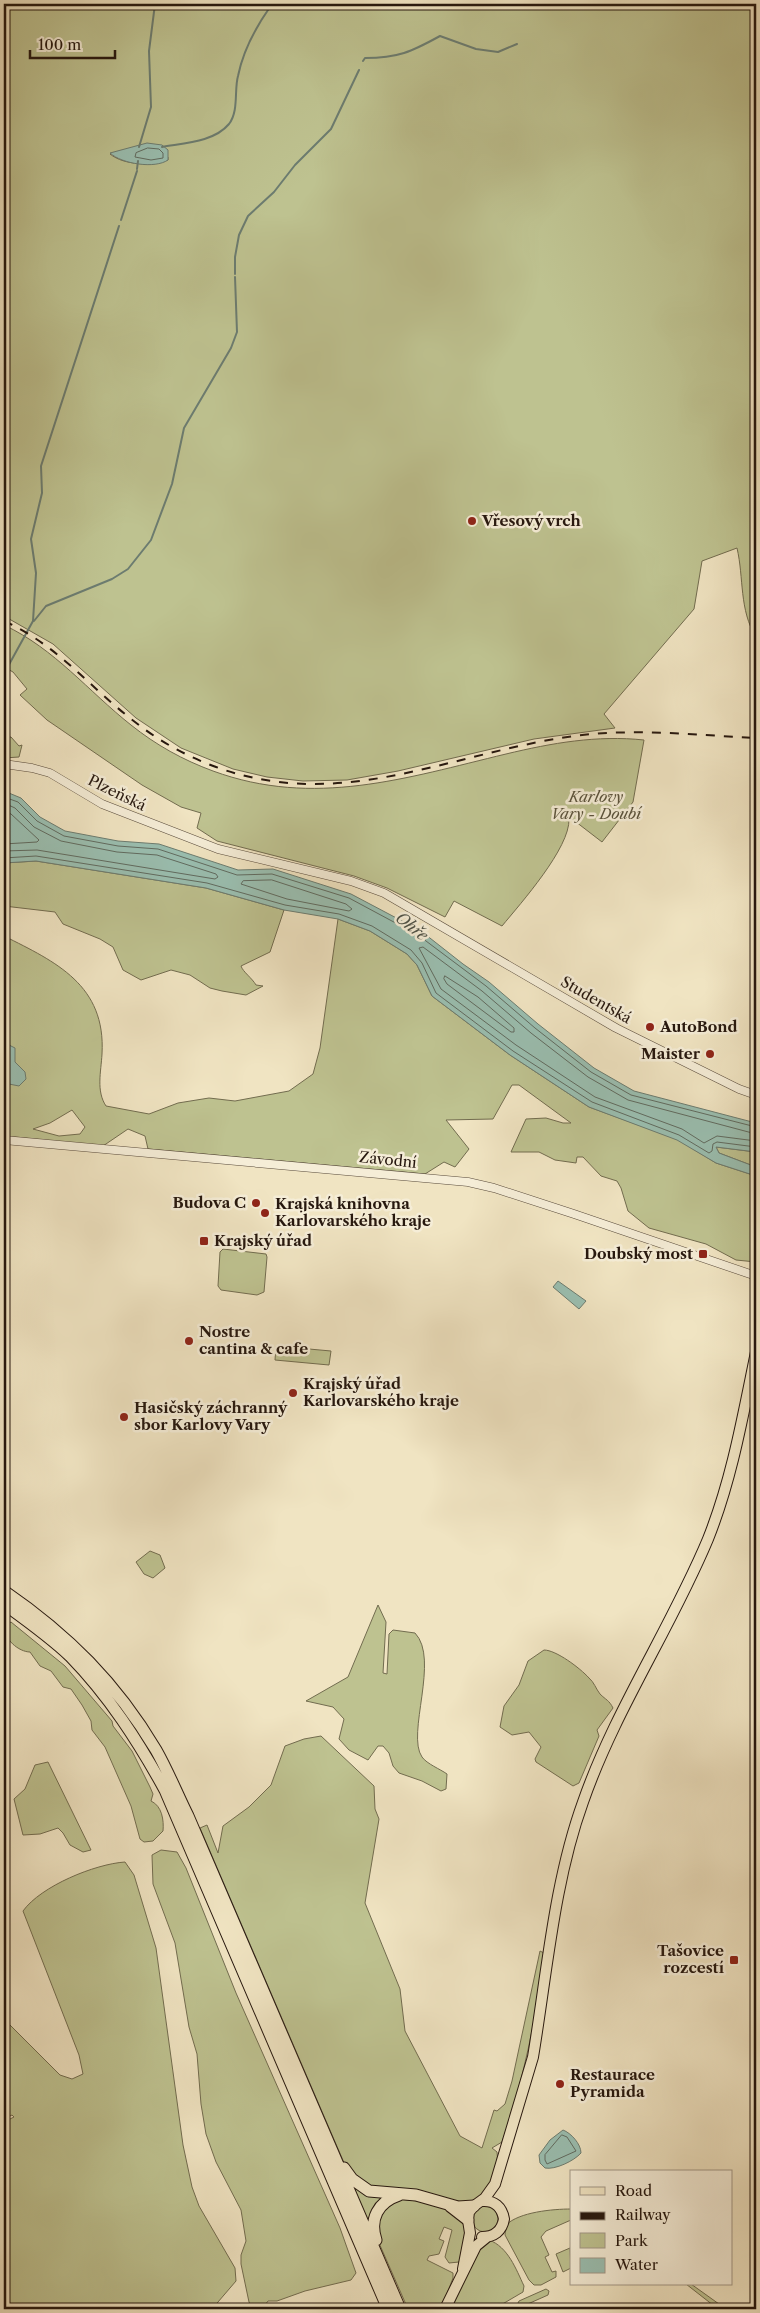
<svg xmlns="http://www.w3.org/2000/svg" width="760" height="2313" font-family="'Libre Caslon Text',serif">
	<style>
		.green { fill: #bec290; stroke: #726c4f; fill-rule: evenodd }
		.water { fill: #9abfb1; stroke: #6c7c70 }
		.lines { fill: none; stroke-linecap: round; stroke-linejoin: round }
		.shore { stroke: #606b60; stroke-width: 1 }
		.stream { stroke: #6c7c70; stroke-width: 2 }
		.minor-casing { stroke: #584a3b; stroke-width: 9 }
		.major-casing { stroke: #26170e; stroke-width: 12 }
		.highway-casing { stroke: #26170e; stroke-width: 13 }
		.minor { stroke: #f5edd7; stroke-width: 8 }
		.major { stroke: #f0e4c2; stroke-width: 10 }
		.highway { stroke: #f0e4c2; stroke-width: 11 }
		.rail { stroke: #26170e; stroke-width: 2; stroke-dasharray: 9 9; stroke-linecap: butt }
		.poi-dot { fill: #8f2418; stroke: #f5edd7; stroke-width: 2 }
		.labels { text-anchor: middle; stroke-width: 5; stroke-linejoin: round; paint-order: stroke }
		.poi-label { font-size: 15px; font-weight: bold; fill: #26170e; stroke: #f5edd7; text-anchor: start }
		.street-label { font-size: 15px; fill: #26170e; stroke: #f5edd7 }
		.park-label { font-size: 15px; font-style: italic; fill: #5b533c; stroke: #f5edd7 }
		.water-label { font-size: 16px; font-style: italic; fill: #4f5247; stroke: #f5edd7 }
	</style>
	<rect width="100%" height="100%" fill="#f0e4c2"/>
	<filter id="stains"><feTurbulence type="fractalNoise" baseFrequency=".004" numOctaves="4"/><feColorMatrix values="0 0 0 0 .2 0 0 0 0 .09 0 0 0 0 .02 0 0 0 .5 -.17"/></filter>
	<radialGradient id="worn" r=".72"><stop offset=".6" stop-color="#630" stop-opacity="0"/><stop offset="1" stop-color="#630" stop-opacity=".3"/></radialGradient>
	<path class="green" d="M4 4H756V637C739 610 744 578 737 548L702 561 694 609 604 714 615 728 534 739 398 771 347 780 303 781 267 777 233 769 181 748 136 718 53 644 4 616ZM135 148 168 157V160C151 165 125 166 110 154Z
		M4 625C55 649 88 691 131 725 156 745 183 760 213 771 314 808 406 778 506 754 552 743 597 735 644 740L633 802 602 842 554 805 569 819C570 848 521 903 502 926L454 901 445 917 387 888 354 876 217 841 197 828 201 813 181 807 142 785 47 720 20 695 27 689 13 672 4 667Z
		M4 737H11L19 746 22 745 19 757 4 758Z
		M36 861 206 888 284 910 270 952 241 966C243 972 252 978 256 985L263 986 246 995 222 991 210 988 190 975 171 970 141 980 123 970 113 947 100 939 63 924 55 912 4 906V863Z
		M338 919 370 931 407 954 417 965 432 996 510 1055 589 1107 677 1139 716 1163 756 1176V1262L736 1260 706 1244 649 1228 628 1211 621 1188 617 1181 601 1176 583 1157H577L576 1163 555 1160 539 1152H511L526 1119 546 1118 563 1123H571L519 1085H512L493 1119 446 1120 469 1149 455 1167 444 1162 425 1174 148 1149 145 1136 128 1129 103 1146 4 1136V936C56 962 106 985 102 1054 101 1072 96 1091 106 1106L149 1114 178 1103 209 1098 235 1101 289 1091 313 1074 320 1048ZM72 1110 85 1127 80 1134 59 1136 33 1129 50 1123Z
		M716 1147 756 1152V1167L719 1153Z
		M223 1249 266 1254 267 1257 264 1292 257 1295 221 1290 218 1286 220 1252Z
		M276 1346 331 1351 329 1365 275 1360Z
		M150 1551 160 1555 165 1568 153 1578 144 1574 136 1562Z
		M378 1605 386 1622 383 1673 387 1674 389 1634 393 1630 415 1633C440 1659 406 1734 422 1757 427 1764 440 1769 447 1774L446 1789 441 1791 422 1781 399 1773 393 1766 389 1753 383 1746H378L368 1760 349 1750 339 1739 344 1719 333 1707 306 1701 348 1677Z
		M11 1622 65 1666 112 1721 113 1726 132 1751 150 1787 153 1794 151 1801C162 1806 164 1820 163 1831L153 1841 144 1842 140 1839 131 1806 105 1747 92 1730 91 1721 82 1705 71 1689 63 1687 51 1671 40 1666 30 1652C19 1652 3 1639 5 1626Z
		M544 1650C556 1650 580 1668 589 1678 594 1682 596 1689 600 1694 606 1700 609 1700 613 1708L597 1730 599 1736 579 1783 573 1786 536 1762 535 1759 541 1747 529 1732 512 1735 500 1727 504 1706 519 1685 528 1661Z
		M321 1736 374 1786 375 1809 379 1819 365 1903 400 1989 405 2031 460 2136 482 2148 494 2110 497 2111 505 2104 512 2081 540 1951 546 1954C535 2018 524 2081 502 2142L492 2148 497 2152C499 2162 492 2187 484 2195 480 2198 473 2200 469 2203L364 2185 345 2165 200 1828 207 1825 218 1853 223 1826 249 1807 271 1785 285 1746 304 1739Z
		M48 1762 91 1850 83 1852 70 1845 63 1833 58 1828 40 1834 23 1835 14 1799 25 1789 35 1765Z
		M161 1850 177 1852 186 1868 236 1993 340 2228 356 2273 351 2280 305 2291 277 2301H268L262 2309H253L249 2302 241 2264V2255L246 2241 241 2210 216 2162 206 2134 201 2104 197 2054 189 2027 175 1943 153 1884 152 1855Z
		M125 1862 134 1875 156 1948 183 2145 192 2187 199 2206 235 2268 236 2281 212 2309H14L4 2294V2122L14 2117 12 2115 4 2119V2019L60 2075 72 2079 83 2074 79 2055 23 1911C41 1886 95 1864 125 1862Z
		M352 2185 386 2196 369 2223Z
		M400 2199C427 2202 473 2206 465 2243 463 2250 463 2257 459 2262L449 2263 445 2257 452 2230 444 2227 439 2239 444 2241 439 2254 429 2256 427 2260 453 2273V2278L441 2309H408L379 2243 377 2235 380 2213Z
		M472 2219a13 13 0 1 1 26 0a13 13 0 1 1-26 0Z
		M571 2209V2220L546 2231 541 2237 549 2255 545 2257 552 2272 556 2271V2277L541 2285H534L529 2280 505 2235 506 2225C519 2212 553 2209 571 2209Z
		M489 2240C508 2247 516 2269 524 2286L523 2292 494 2309H449L476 2250Z
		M570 2248 571 2268 563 2272 556 2254Z
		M686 2284H691L726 2309H718Z
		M546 2289 549 2291 548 2295 521 2307 517 2305 519 2301Z"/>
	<path class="water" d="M147 143 162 145 168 150V160C155 169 122 164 110 153Z
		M4 791 21 798 40 817 65 831 118 841 159 844 238 870 273 869 351 894 421 931 463 964 489 982 538 1024 594 1068 634 1091 756 1123V1152L716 1147 719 1153 756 1167V1176L716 1163 677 1140 589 1107 510 1055 432 996 417 965 407 954 370 931 338 919 284 910 206 888 36 861 4 863Z
		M9 1045 15 1048V1062L25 1072 26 1079 19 1086 4 1083V1069L9 1065 4 1048Z
		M558 1281 586 1301 579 1309 553 1287Z
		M563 2130C571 2133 581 2144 581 2153 574 2161 555 2170 545 2168L540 2163 539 2155 550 2140Z"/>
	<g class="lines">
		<path class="shore" d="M148 148 159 149 163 153V158L151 160 135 157 136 153Z
			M4 797 18 802 37 821 64 836 118 846 158 849 237 875 272 874 349 898 418 935 486 986 535 1028 591 1072 631 1095 756 1127
			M4 803 15 808 34 827 61 841 117 852 157 855 216 874 218 877 215 879 37 850 4 851
			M4 811 11 814 39 840 37 842 4 844
			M4 858 36 856 207 883 285 905 339 914 372 926 411 950 422 963 436 993 513 1051 592 1102 679 1135 709 1153 712 1151 713 1144 717 1142 756 1147
			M272 880 346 904 352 909 349 911 287 899 241 884 243 881Z
			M445 976 478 997 514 1028V1032H511L447 984 444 979Z
			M756 1134 628 1100 588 1077 531 1033 482 991 423 947 419 948 441 989 516 1045 595 1097 682 1129 704 1143 717 1136 756 1141
			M562 2135 567 2137 576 2151 547 2164 545 2160V2155Z"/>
		<path class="stream" d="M363 61 365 58C398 58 411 52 440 36L476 49 498 52 517 44
			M139 147 151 107 149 51 155 4
			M162 147C184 143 214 142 229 124 239 111 234 90 238 76 243 51 256 27 270 7
			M137 169 138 161
			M121 220 137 171
			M235 274V257L239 235 248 216 274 192 295 165 331 129 359 70
			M34 621 46 606 112 579 128 569 151 540 172 484 184 428 231 348 237 332 235 277
			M6 670 33 621 36 573 31 539 42 493 41 466 119 226"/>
		<g class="minor-casing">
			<path id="minor" d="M4 764 32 768 50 773 102 804 218 849 351 881 384 893 616 1028 739 1089 756 1095
				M4 1140 468 1182 494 1188 574 1214 756 1276"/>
		</g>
		<g class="major-casing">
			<path id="major" d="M482 2201C494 2200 502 2207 504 2219 502 2231 494 2237 482 2237
				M463 2269 470 2233 468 2220 469 2212 474 2206 485 2198 495 2184 533 2057C547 1973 554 1882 583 1802 615 1710 671 1628 708 1539 732 1479 743 1415 756 1352
				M445 2309 476 2246 487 2237"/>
		</g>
		<g class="highway-casing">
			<path id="highway" d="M4 1591C68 1635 116 1683 156 1750 168 1771 177 1794 188 1816L400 2309
				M4 1604C26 1620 50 1637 70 1656 109 1696 138 1741 165 1790L388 2309
				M344 2168 352 2179 369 2191 416 2195 458 2207 474 2206
				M450 2206 468 2220
				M376 2240C369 2219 378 2202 399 2195"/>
		</g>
		<use href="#minor" class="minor"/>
		<use href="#major" class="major"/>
		<use href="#highway" class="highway"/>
		<path class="rail" d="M4 621C59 646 88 686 135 722 159 741 186 756 216 767 342 813 450 753 574 736 634 728 696 735 756 738"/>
	</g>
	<g class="poi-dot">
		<circle cx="472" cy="521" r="5"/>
		<circle cx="650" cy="1027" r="5"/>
		<circle cx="710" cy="1054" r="5"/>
		<circle cx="256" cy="1203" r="5"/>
		<circle cx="265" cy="1213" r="5"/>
		<rect x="199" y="1236" width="10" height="10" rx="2.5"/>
		<rect x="698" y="1249" width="10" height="10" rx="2.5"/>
		<circle cx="189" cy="1341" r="5"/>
		<circle cx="293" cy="1393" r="5"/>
		<circle cx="124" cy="1417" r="5"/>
		<rect x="729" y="1955" width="10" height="10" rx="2.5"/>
		<circle cx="560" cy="2084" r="5"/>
	</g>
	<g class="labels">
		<g class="poi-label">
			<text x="482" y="526">Vřesový vrch</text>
			<text x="660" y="1032">AutoBond</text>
			<text x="700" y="1059" text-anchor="end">Maister</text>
			<text x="246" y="1208" text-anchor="end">Budova C</text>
			<text x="275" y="1209">Krajská knihovna<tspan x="275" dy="17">Karlovarského kraje</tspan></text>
			<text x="214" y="1246">Krajský úřad</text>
			<text x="693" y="1259" text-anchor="end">Doubský most</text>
			<text x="199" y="1337">Nostre<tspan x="199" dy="17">cantina &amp; cafe</tspan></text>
			<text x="303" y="1389">Krajský úřad<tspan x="303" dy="17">Karlovarského kraje</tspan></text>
			<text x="134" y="1413">Hasičský záchranný<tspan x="134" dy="17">sbor Karlovy Vary</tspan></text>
			<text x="724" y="1956" text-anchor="end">Tašovice<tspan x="724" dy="17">rozcestí</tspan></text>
			<text x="570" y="2080">Restaurace<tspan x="570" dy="17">Pyramida</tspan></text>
		</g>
		<g class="street-label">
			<text transform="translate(117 793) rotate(26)" y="5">Plzeňská</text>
			<text transform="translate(596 1000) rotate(30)" y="5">Studentská</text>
			<text transform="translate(388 1160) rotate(6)" y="5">Závodní</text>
		</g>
		<g class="park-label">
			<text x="596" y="802">Karlovy<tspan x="596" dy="17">Vary - Doubí</tspan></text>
		</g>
		<g class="water-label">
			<text transform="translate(412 926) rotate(38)" y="6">Ohře</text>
		</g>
	</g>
	<rect width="760" height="2313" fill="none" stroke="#f0e4c2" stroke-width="20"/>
	<rect x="5" y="5" width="750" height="2303" fill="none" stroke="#26170e" stroke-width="2.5"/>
	<rect x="10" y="10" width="740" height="2293" fill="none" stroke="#26170e"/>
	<rect x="570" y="2170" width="162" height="115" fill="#f5edd7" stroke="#a29787"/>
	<rect x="580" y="2187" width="25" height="8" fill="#f0e4c2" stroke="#a29787"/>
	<text x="615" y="2196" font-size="15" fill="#26170e">Road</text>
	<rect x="580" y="2212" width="25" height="8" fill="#26170e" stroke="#a29787"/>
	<text x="615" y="2220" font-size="15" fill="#26170e">Railway</text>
	<rect x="580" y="2233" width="25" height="15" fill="#bec290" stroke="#a29787"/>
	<text x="615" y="2246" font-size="15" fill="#26170e">Park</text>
	<rect x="580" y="2258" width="25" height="15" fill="#9abfb1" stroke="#a29787"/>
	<text x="615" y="2270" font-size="15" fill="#26170e">Water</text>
	<path d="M30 50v8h85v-8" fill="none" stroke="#26170e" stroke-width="2.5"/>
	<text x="38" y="50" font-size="15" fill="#26170e" stroke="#f5edd7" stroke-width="4" paint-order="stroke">100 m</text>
	<rect width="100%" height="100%" filter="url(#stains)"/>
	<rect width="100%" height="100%" fill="url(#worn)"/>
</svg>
